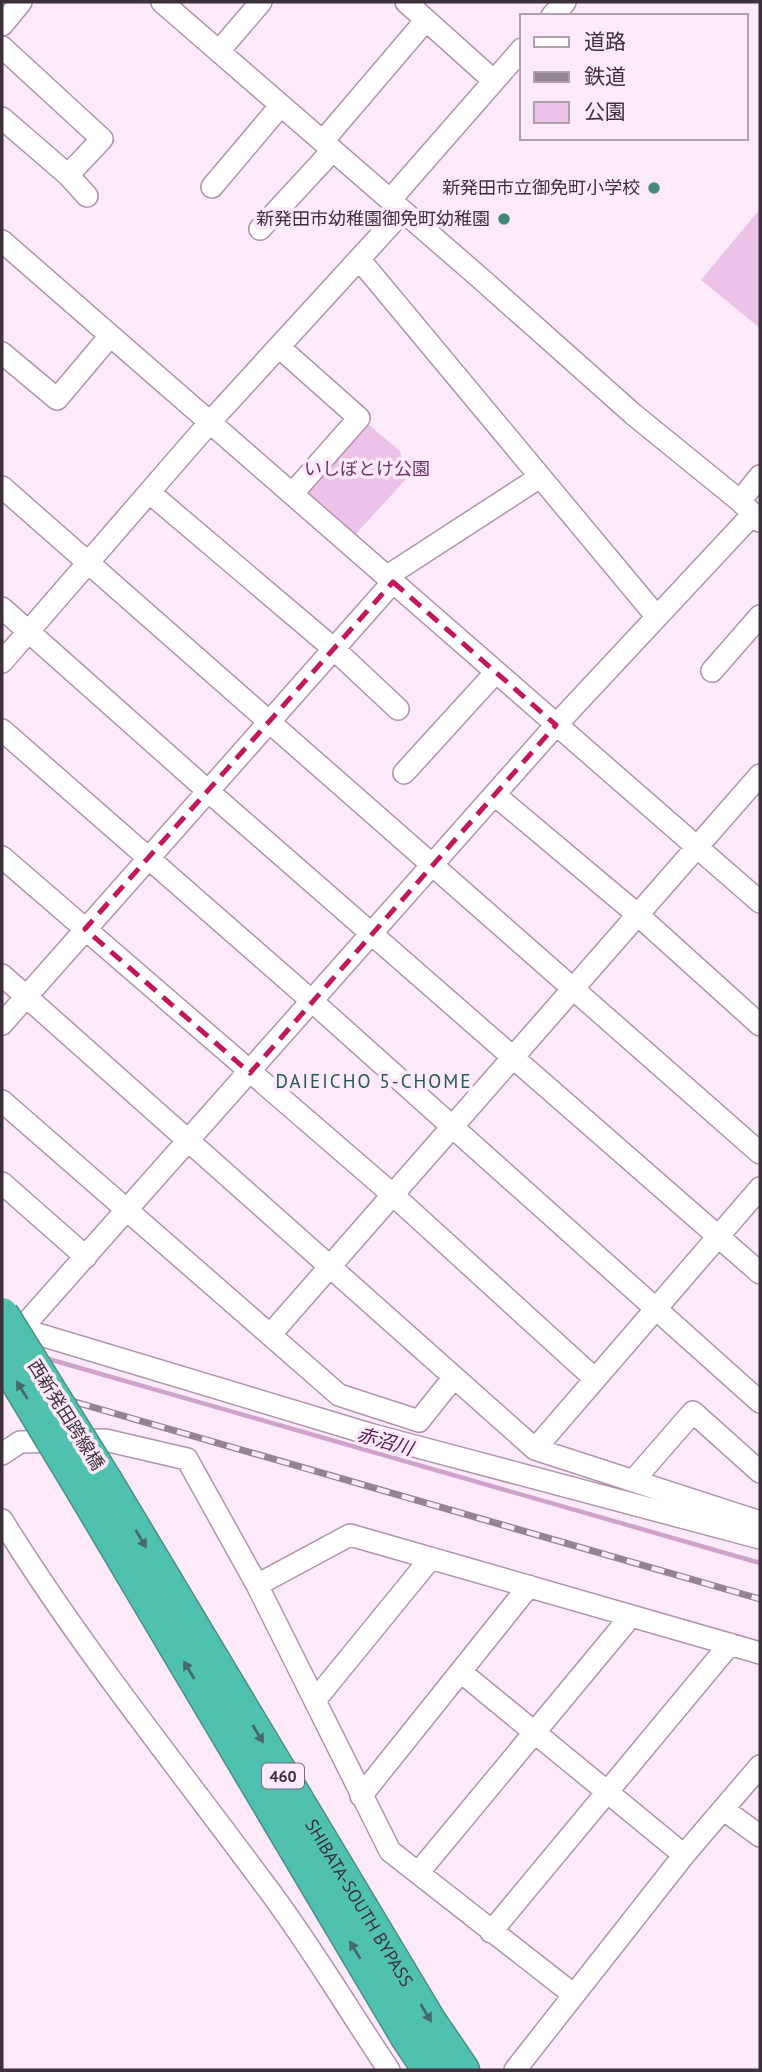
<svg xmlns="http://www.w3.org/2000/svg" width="762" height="2072" font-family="'PT Sans','Noto Sans JP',sans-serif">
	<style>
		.green { fill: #ecc2e8 }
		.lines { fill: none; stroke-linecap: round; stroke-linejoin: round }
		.stream { stroke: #cfa2cb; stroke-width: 4.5 }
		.minor-casing { stroke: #b094ad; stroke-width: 24 }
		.highway-casing { stroke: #4a8f86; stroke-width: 35 }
		.minor { stroke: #fff; stroke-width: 21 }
		.highway { stroke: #51c1af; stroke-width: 32 }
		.rail-casing { stroke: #928491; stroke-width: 7 }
		.rail { stroke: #fceafa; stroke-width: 4.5; stroke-dasharray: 13; stroke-linecap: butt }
		.highway-bridge-casing { stroke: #4a8f86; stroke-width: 35; stroke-linecap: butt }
		.highway-bridge { stroke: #51c1af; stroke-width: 32 }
		.oneway { fill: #446b69 }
		.marked { fill: none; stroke: #c2185b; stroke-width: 5; stroke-dasharray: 14 9; stroke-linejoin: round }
		.poi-dot { fill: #44887c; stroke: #fceafa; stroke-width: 2.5 }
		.labels { text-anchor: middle; stroke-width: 7; stroke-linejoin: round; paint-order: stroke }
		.shield { fill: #fceafa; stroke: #766874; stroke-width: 2 }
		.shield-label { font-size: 16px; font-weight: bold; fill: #3c313b }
		.poi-label { font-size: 18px; fill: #3c313b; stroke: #fceafa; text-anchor: end }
		.park-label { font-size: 18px; fill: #6a3367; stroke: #fceafa }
		.street-label { font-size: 18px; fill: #3c313b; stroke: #fceafa }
		.neighbourhood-label { font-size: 19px; letter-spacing: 2px; fill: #235a51; stroke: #fceafa }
		.water-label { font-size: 19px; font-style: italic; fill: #4d184b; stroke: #fceafa }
	</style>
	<rect width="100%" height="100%" fill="#fceafa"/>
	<path class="green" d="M760 209V328L701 280Z
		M363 420 400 451 407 478 354 536 301 492Z"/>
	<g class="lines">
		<path class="stream" d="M45 1358 760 1563"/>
		<g class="minor-casing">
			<path id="minor" d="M162 2 479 277 633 414 740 501 760 521
				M406 2 494 81
				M552 16 565 2
				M2 25 21 2
				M2 47 102 139 68 175
				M219 51 261 2
				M2 118 68 175 87 196
				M323 141 426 20
				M212 187 281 105
				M390 200 522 49
				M260 229 333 150
				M2 241 760 902
				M359 259 657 617
				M279 347 359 418 292 494
				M2 353 57 399 110 336
				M2 487 760 1153
				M150 493 334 649 398 709
				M740 501 760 476
				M386 577 540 477
				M2 608 208 791 760 1273
				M2 662 210 422 403 211
				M712 671 760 616
				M2 730 313 1002 760 1402
				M404 773 496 672
				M495 795 638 915 760 1025
				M2 857 392 1194 595 1379
				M2 975 535 1449 760 1522
				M2 1024 393 582
				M2 1101 339 1395 419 1421 454 1377
				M2 1183 86 1257
				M11 1326 373 1435 760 1538
				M21 1329 556 725 753 514
				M270 1335 760 775
				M535 1449 760 1188
				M2 1454 20 1442 105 1440 187 1459 257 1585 390 1851 574 1995
				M633 1481 693 1412 760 1472
				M2 1520C80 1646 174 1762 262 1881 308 1941 347 2008 389 2070
				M257 1585 350 1535 760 1653
				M461 1672 684 1855
				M316 1699 431 1558
				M361 1796 529 1586
				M723 1809 760 1836
				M418 1873 631 1616
				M491 1932 730 1644
				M515 2070 684 1855 760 1766"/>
		</g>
		<g class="highway-casing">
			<g id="highway">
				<path id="s1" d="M106 1481 429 2020 463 2070"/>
				<path d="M83 1491 407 2037 429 2070"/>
			</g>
		</g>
		<use href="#minor" class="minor"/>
		<use href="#highway" class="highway"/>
		<g class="rail-casing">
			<path id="rail" d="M2 1381 760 1599"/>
		</g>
		<use href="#rail" class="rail"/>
		<g class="highway-bridge-casing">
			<path id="highway-bridge" d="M2 1314 106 1481
				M2 1357 83 1491"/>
		</g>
		<use href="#highway-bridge" class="highway-bridge"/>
	</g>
	<defs><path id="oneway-solid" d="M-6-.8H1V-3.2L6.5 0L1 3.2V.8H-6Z" transform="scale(1.75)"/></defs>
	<g class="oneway">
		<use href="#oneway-solid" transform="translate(22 1390) rotate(-122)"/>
		<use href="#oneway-solid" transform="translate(141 1539) rotate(59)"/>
		<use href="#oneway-solid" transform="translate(189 1670) rotate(-121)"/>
		<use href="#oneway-solid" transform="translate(258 1734) rotate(59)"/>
		<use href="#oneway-solid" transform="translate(355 1950) rotate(-121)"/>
		<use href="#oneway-solid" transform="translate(426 2013) rotate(59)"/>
	</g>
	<path class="marked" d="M393 582 556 725 250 1073 85 929Z"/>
	<g class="poi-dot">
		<circle cx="654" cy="188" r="7"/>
		<circle cx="504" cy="219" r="7"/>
	</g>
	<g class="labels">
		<rect class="shield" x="262" y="1763.5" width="42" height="25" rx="5"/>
		<g class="shield-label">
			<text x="283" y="1782">460</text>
		</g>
		<g class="poi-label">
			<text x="640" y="194">新発田市立御免町小学校</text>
			<text x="490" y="225">新発田市幼稚園御免町幼稚園</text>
		</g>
		<g class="park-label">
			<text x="367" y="475">いしぼとけ公園</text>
		</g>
		<g class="street-label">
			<text transform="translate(66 1415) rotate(58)" y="6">西新発田跨線橋</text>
			<text dy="6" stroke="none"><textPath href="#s1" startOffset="492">SHIBATA-SOUTH BYPASS</textPath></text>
		</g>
		<g class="neighbourhood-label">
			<text x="374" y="1088">DAIEICHO 5-CHOME</text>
		</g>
		<g class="water-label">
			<text transform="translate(385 1441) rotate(16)" y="7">赤沼川</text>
		</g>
	</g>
	<rect width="762" height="2072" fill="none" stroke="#3c313b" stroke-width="7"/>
	<rect x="520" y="14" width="228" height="126" fill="#fceafa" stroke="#afa0ae" stroke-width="2"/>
	<rect x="534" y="37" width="35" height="10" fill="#ffffff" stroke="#afa0ae" stroke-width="2"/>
	<text x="584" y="49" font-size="21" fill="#3c313b">道路</text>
	<rect x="534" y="72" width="35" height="10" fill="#928491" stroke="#afa0ae" stroke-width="2"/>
	<text x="584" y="84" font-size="21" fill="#3c313b">鉄道</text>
	<rect x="534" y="102" width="35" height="21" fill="#ecc2e8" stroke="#afa0ae" stroke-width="2"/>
	<text x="584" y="119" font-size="21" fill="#3c313b">公園</text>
</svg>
